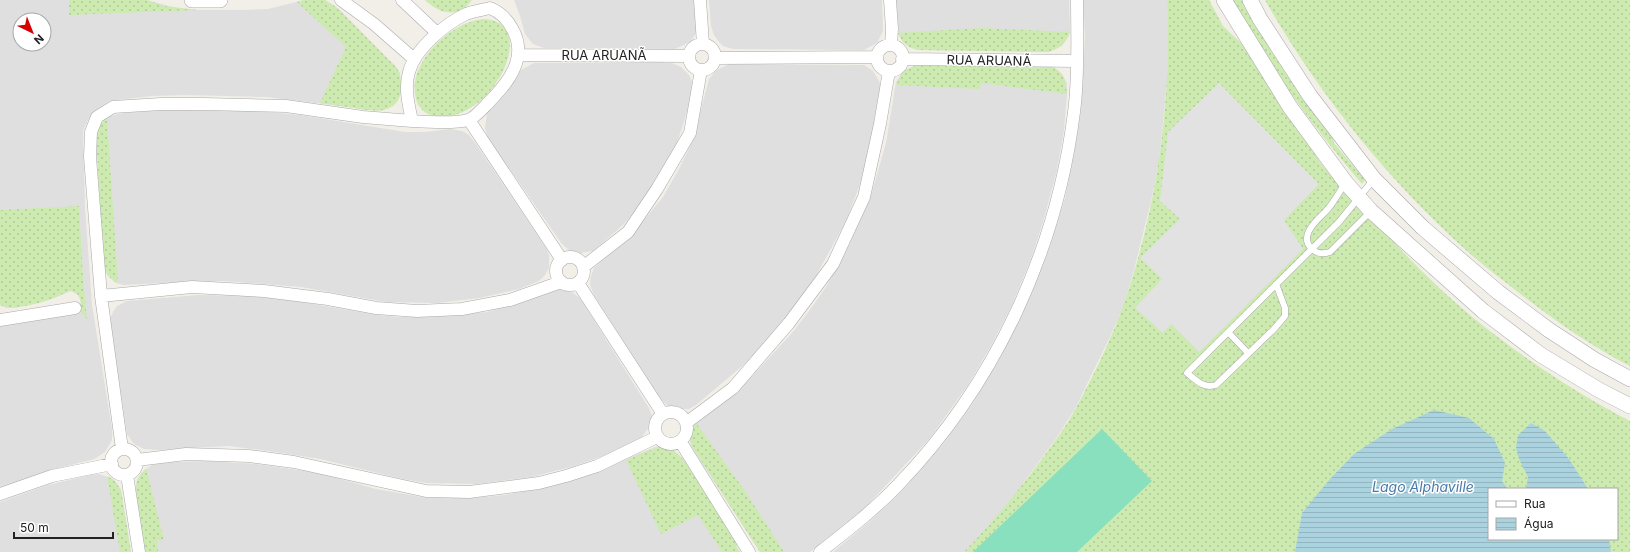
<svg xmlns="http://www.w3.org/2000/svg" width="1630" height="552" font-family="Inter,sans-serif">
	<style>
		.residential { fill: #e0dfdf; fill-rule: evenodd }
		.grass { fill: url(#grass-dots); fill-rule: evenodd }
		.pitch { fill: #88e0be }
		.parking { fill: #e2e2e2 }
		.water { fill: url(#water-rules) }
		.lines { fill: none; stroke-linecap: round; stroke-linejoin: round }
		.service-casing { stroke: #a9a9a9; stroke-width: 7 }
		.minor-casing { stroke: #a9a9a9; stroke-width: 13 }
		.tertiary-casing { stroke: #a9a9a9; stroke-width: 16 }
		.service { stroke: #fff; stroke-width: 6 }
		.minor { stroke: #fff; stroke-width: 12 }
		.tertiary { stroke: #fff; stroke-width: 15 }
		.labels { text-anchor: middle; stroke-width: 3; stroke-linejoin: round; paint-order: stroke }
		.street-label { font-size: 13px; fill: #222; stroke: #fff }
		.water-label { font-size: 14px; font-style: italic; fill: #4a7aab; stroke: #fff }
	</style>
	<defs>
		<pattern id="grass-dots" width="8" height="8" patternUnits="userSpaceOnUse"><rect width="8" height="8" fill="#cdebb0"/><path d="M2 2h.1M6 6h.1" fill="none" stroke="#b0c997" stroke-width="1.8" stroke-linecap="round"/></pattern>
		<pattern id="water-rules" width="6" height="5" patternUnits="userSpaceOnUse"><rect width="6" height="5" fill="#aad3df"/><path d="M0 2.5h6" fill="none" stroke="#92b5bf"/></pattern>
	</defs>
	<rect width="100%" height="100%" fill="#f2efe9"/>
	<path class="residential" d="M0 0H147L176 8 198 10H243L268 9 304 0H325L340 10 397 68 400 73V95L389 108 380 111 267 97 185 95 152 96 109 101 94 112 88 120 83 131 85 207 92 305 112 429V440L105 452 94 459 55 469 0 486V326L79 309 81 302 78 295 71 291 52 299 15 308H6L0 305ZM20 20H44V44H20Z
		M514 0H695L697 26 695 35 690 42 675 49 544 48 533 44 525 34 520 16Z
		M709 0H882L883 31 877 43 864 50 733 49 723 46 719 42 714 35 711 26Z
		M896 0H1069L1070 32 1067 38 1062 46 1048 52 918 50 909 47 899 35Z
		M1083 0H1167L1169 36 1167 84 1159 161 1152 197 1134 270 1123 307 1109 339 1075 409 1055 440 1010 501 986 530 964 552H833L869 522 895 498 920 471 944 443 973 403 999 360 1026 305 1046 257 1065 198 1075 146 1081 109 1085 36Z
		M657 62 672 63 681 67 689 75 692 82 691 100 676 146 662 172 640 205 623 225 593 251 580 253 570 251 562 244 488 138 485 128 487 113 504 96 521 70 534 63Z
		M729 64 860 65H864L873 71 879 81 881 87 868 155 859 187 846 221 816 276 801 300 760 349 740 368 696 405 689 409H676L668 406 659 397 594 295 590 285 591 276 594 268 635 231 663 197 679 169 693 140 709 79 717 70Z
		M914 66 1054 67 1062 74 1067 83V94L1064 130 1057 170 1044 219 1031 259 1012 305 992 344 968 385 930 438 862 511 810 552H760L696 454 691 445 690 438 693 427 696 423 740 389 757 371 792 333 809 311 826 287 850 243 872 192 886 143 896 82 903 71Z
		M162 110 256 111 301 115 405 132H425L450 129 462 131 469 135 476 144 546 248 549 255V268L545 275 539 281 519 289 479 298 437 303 386 302 301 287 224 281 163 283 123 285 114 282 105 272 103 120 110 116 123 113Z
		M561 289 573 293 580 298 649 408 652 416 650 426 641 438 603 456 574 466 532 477 477 484 426 483 403 479 320 459 269 451 229 446 158 450 144 449 134 444 127 434 110 320 113 312 117 306 127 301 198 295 250 296 290 300 378 315 399 317H431L487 312Z
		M655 447H664L672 449 683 459 739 544 736 546 740 552H145L136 492V483L141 473 152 465 170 462 207 461 256 464 319 473 376 489 410 495 429 498H472L505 495 550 486 587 475Z
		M99 474 111 478 117 483 121 490 131 552H0V502L48 485 90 475Z"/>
	<path class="grass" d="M69 0H147L165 6 198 10 69 15Z
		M304 0H325L336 7 397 68C401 76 402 83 401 92 396 116 371 111 354 108 342 106 331 105 320 103L346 47 297 2Z
		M425 0H472C459 19 439 14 425 0Z
		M1167 0H1209L1223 26 1241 43 1304 133C1315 163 1341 186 1363 209 1397 246 1432 284 1471 316 1520 356 1574 392 1630 421V552H964C993 522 1019 490 1044 456 1055 441 1067 425 1076 408 1093 376 1111 340 1123 306 1157 209 1172 103 1167 0ZM1489 489H1617V539H1489Z
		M1233 0H1243L1330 130 1334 143 1365 180 1362 184C1313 126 1268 67 1233 0Z
		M1265 0H1630V366C1587 344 1547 315 1509 285 1495 274 1480 263 1467 251 1387 179 1318 93 1265 0Z
		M484 19C542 22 492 125 435 116 426 115 418 108 416 99 406 64 451 21 484 19Z
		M981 28 1070 32C1067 43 1059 49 1048 52L918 50C908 48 901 42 898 33Z
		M917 65H1048C1063 70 1066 80 1067 94L981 83 980 89 896 85 903 71Z
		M107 118 118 284 108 276 103 262 96 136 100 124Z
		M79 206 83 279 87 319 79 309C83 301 80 293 71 291 65 292 61 295 56 297 42 303 14 311 0 305V210Z
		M696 423 745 491 784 552H760L691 445C690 437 691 429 696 423Z
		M660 446 672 449 683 459 739 544 736 546 740 552H722L698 515 661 534 626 460Z
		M146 468 164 540H157L158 552H145L136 488 138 478Z
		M107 476 114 480 121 490 131 552H120Z"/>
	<path class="pitch" d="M1102 429 1152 481 1077 552H973Z"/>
	<path class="parking" d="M1219 83 1319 184 1284 220 1303 249 1199 352 1171 324 1163 333 1135 308 1162 279 1140 258 1180 219 1160 201 1168 132Z"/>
	<path class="water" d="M1434 410 1469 418 1494 439 1505 463 1502 481 1508 489H1489V539H1609L1611 552H1295L1302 513 1330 479 1354 454 1392 429Z
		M1531 423 1545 431 1569 459 1588 489H1526L1528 477 1519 459 1516 448 1518 435Z"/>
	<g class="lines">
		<g class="service-casing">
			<path id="service" d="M1345 184C1339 192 1334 202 1327 210 1319 219 1297 235 1312 249 1317 254 1324 254 1330 252L1371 211
				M1276 284 1285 308V316L1274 329 1216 385C1203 389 1196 380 1187 373L1339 222 1374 179
				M1228 332 1248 353"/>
		</g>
		<g class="minor-casing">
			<path id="minor" d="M341 0 374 24 414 59
				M402 0 437 33
				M700 0 703 44
				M890 0 892 29 891 45
				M490 8C500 12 508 20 513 30 528 58 508 83 489 102 483 108 475 118 468 120 454 124 427 122 412 121 409 106 404 88 409 72 415 49 445 24 466 14 473 11 482 10 490 8Z
				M689 57a13 13 0 1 1 26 0a13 13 0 1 1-26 0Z
				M877 58a13 13 0 1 1 26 0a13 13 0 1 1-26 0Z
				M519 55 689 56
				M715 58 877 57
				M902 59 1076 61
				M469 120 562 260
				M556 271a14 14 0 1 1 28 0a14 14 0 1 1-28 0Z
				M583 267 628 232 657 189 690 133 701 70
				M578 283 663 414
				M101 296 192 287 264 291 328 299 376 308 417 311 462 309 510 300 561 282
				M0 320 75 308
				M655 428a16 16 0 1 1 32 0a16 16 0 1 1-32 0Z
				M686 423 733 388 789 323 833 264 864 197 880 124 889 71
				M680 441 749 552
				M122 449 101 296 90 157 91 132 97 117 113 107 161 104H204L286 106 363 117 412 121
				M111 462a13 13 0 1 1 26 0a13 13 0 1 1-26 0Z
				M137 460 186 454 249 456 294 462 426 491 469 492 539 483 566 476 597 466 657 437
				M127 475 139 552
				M0 494 52 476 112 464
				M820 552C847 531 874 510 897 486 995 385 1057 250 1074 112 1079 77 1077 35 1077 0"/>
		</g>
		<g class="tertiary-casing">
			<path id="tertiary" d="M192 0H220
				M1224 0 1290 107 1346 183 1371 211 1483 311 1541 355 1599 390 1630 406
				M1250 0 1260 19 1310 96 1374 179 1423 228 1498 292 1549 330 1595 360 1630 379"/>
		</g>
		<use href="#service" class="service"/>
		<use href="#minor" class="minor"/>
		<use href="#tertiary" class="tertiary"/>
	</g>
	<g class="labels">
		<g class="street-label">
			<text x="604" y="60">RUA ARUANÃ</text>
			<text transform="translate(989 60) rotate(1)" y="5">RUA ARUANÃ</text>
		</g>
		<g class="water-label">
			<text x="1423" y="492">Lago Alphaville</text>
		</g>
	</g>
	<rect x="1488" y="488" width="130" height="52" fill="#ffffff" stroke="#a7a7a7"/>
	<rect x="1496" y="501" width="20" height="6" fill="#ffffff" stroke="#a7a7a7"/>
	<text x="1524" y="508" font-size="12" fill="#222222">Rua</text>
	<rect x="1496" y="518" width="20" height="12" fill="url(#water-rules)" stroke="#a7a7a7"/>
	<text x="1524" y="528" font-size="12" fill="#222222">Água</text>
	<g transform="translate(32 32) rotate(137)"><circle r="19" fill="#ffffff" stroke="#a7a7a7"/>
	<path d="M0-3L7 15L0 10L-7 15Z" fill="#d40000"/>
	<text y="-6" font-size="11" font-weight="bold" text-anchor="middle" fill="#222222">N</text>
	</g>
	<path d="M14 532v6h99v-6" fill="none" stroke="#222222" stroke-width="2"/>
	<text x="20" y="532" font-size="12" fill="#222222" stroke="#ffffff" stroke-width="3" paint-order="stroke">50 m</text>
</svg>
